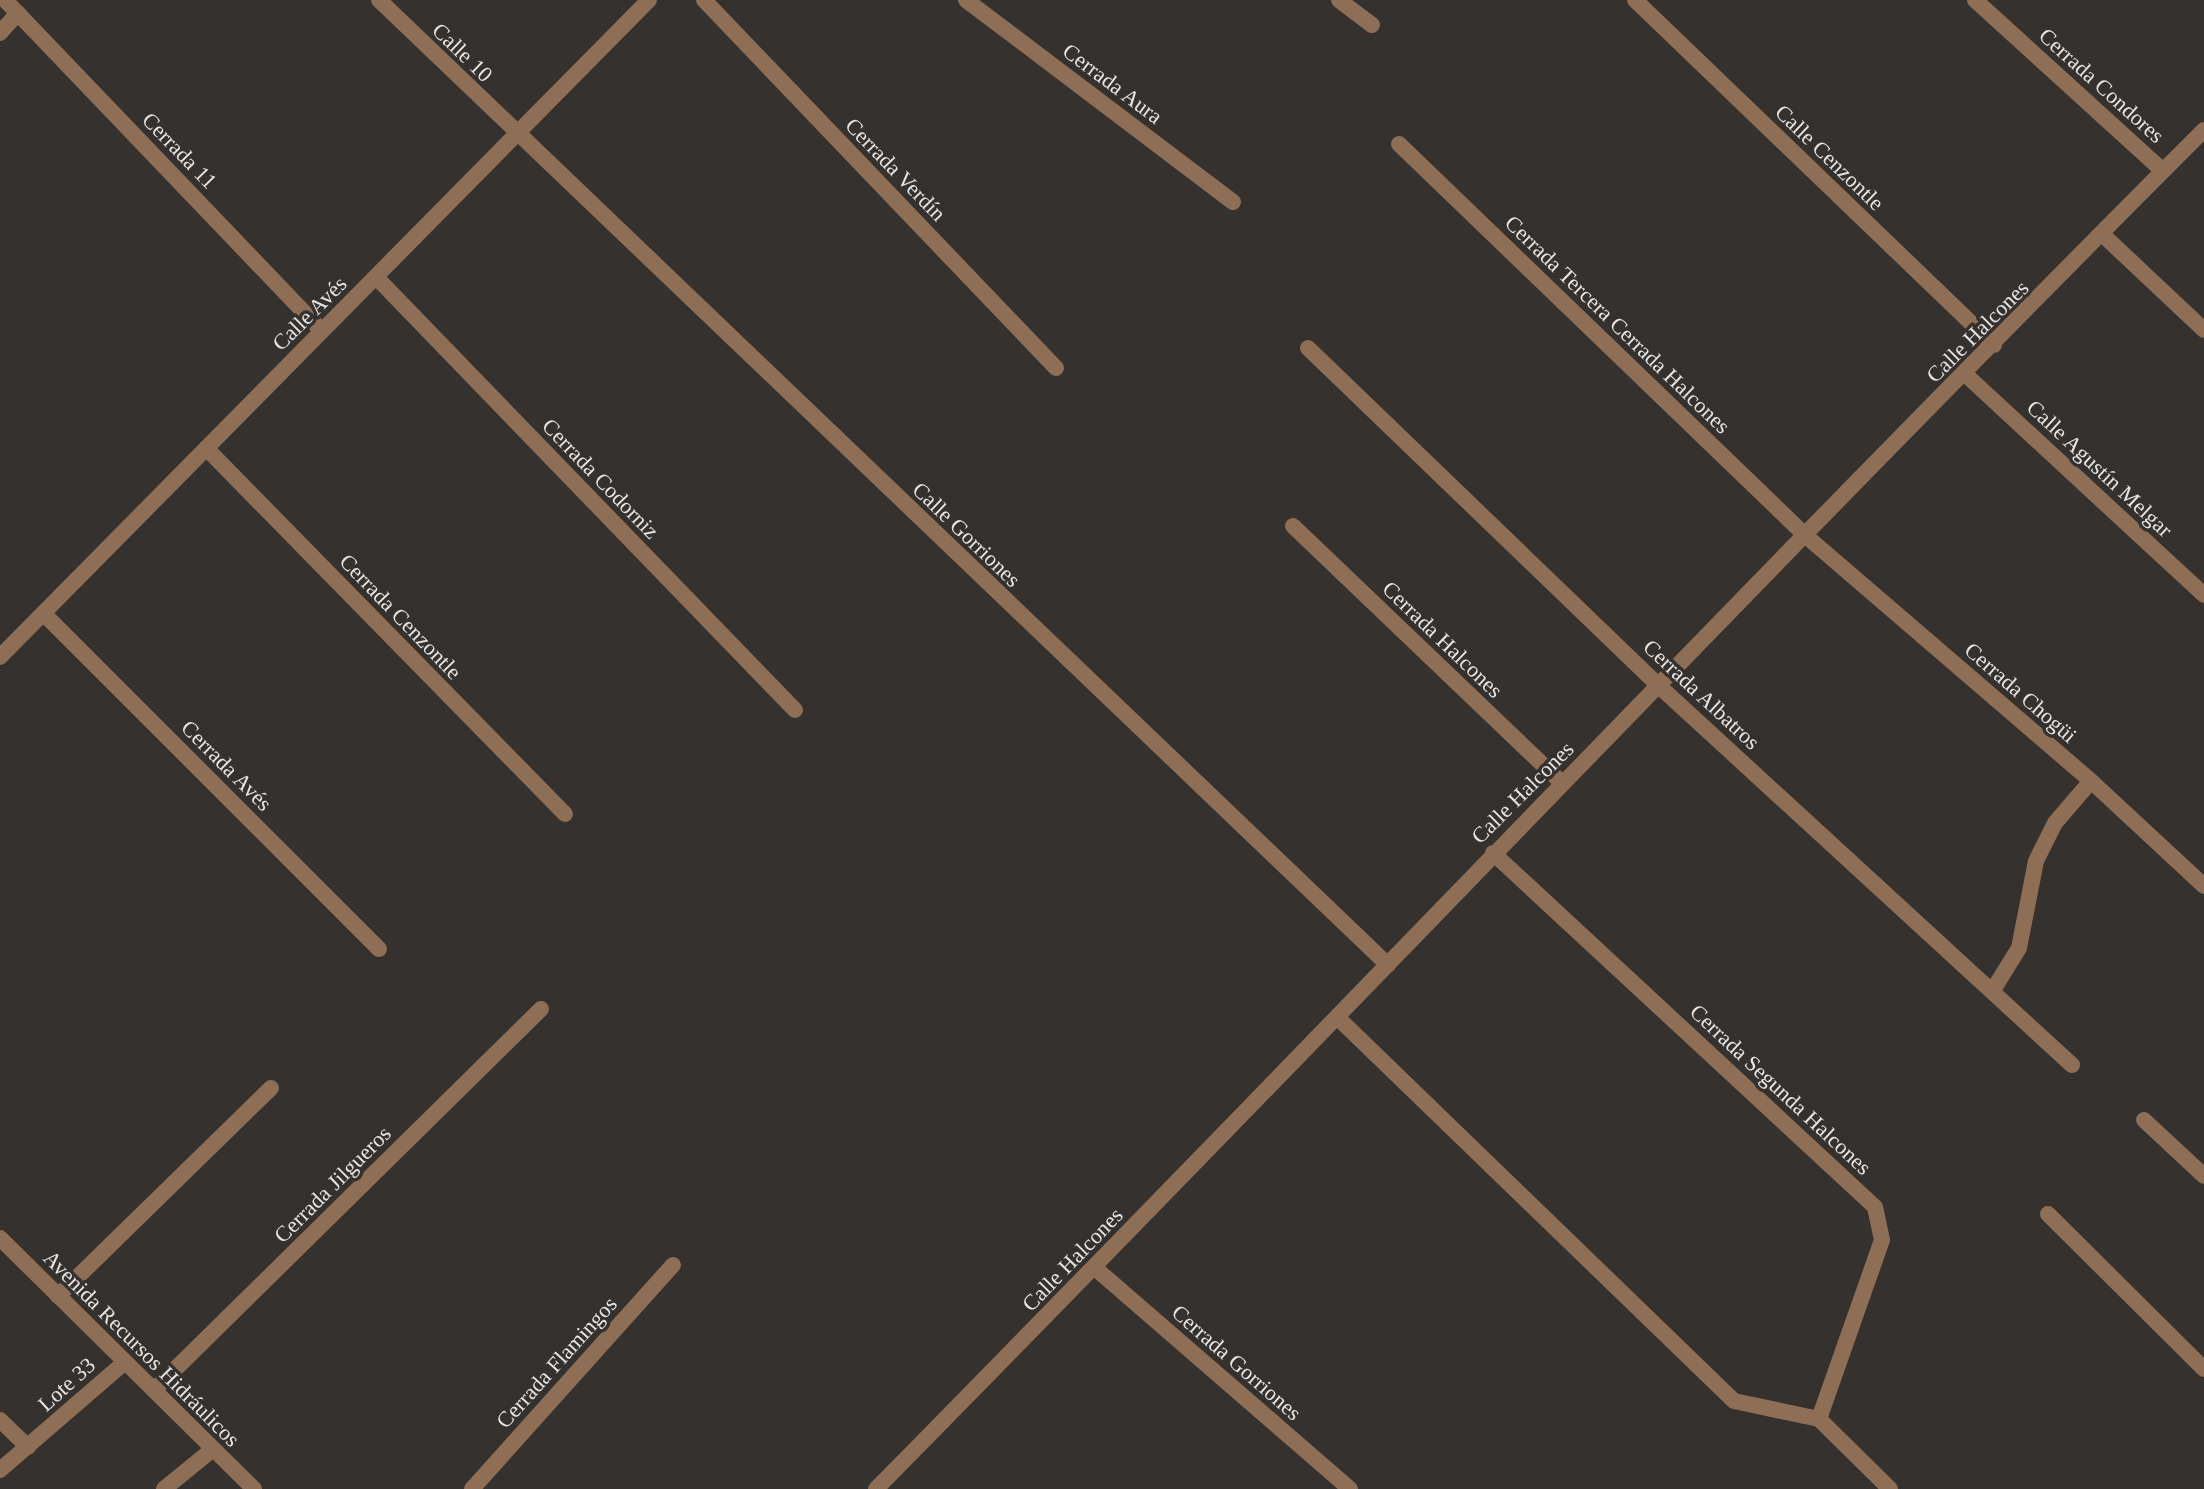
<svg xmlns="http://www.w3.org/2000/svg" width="2204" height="1489" font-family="'Times New Roman',serif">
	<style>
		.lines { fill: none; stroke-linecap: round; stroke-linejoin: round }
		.minor { stroke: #8f6e56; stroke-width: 16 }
		.tertiary { stroke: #8f6e56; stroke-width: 16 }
		.labels { text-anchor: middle; stroke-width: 7; stroke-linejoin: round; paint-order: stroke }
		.street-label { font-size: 22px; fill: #e6e5e3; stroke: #34312f }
	</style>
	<rect width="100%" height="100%" fill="#34312f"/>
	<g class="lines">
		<path class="minor" d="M5 0 322 331
			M379 0 1388 965
			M704 0 1056 368
			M966 0 1233 202
			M1339 0 1372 25
			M1635 0 1994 345
			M1975 0 2163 171
			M0 33 18 13
			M1399 144 1806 536 2091 781 2204 886
			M2102 234 2204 330
			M376 277 795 710
			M1308 348 1659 686 2072 1065
			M1965 374 2204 595
			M206 448 565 814
			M1293 526 1562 783
			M43 613 379 949
			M0 657 649 0
			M1493 853 1875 1207 1882 1240 1819 1419
			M1993 990 2019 948 2036 861 2055 823 2091 781
			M1337 1017 1734 1401 1819 1419 1890 1489
			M2144 1120 2204 1176
			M2048 1214 2204 1369
			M1095 1268 1350 1489
			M58 1296 271 1088
			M154 1390 541 1009
			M0 1420 28 1447
			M0 1470 125 1362
			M164 1489 213 1449
			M472 1489 673 1265
			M876 1489C1321 1038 1756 578 2204 130"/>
		<path class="tertiary" d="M0 1238 254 1489"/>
	</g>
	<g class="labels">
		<g class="street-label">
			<text transform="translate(463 52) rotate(44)" y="8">Calle 10</text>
			<text transform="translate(1113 83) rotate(37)" y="8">Cerrada Aura</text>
			<text transform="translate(2102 85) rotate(42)" y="8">Cerrada Condores</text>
			<text transform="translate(180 150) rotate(46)" y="8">Cerrada 11</text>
			<text transform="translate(1830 157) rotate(44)" y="8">Calle Cenzontle</text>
			<text transform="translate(896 169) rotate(46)" y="8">Cerrada Verdín</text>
			<text transform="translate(309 313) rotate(-45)" y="8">Calle Avés</text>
			<text transform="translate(1618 324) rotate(44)" y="8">Cerrada Tercera Cerrada Halcones</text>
			<text transform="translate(1977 331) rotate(-45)" y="8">Calle Halcones</text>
			<text transform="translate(2100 468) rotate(43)" y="8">Calle Agustín Melgar</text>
			<text transform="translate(601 478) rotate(46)" y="8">Cerrada Codorniz</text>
			<text transform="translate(967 534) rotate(44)" y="8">Calle Gorriones</text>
			<text transform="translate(401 616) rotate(46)" y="8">Cerrada Cenzontle</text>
			<text transform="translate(1443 639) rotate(44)" y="8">Cerrada Halcones</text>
			<text transform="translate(2021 692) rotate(41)" y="8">Cerrada Chogüi</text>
			<text transform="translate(1702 694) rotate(43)" y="8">Cerrada Albatros</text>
			<text transform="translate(227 765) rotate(45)" y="8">Cerrada Avés</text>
			<text transform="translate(1522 792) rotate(-45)" y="8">Calle Halcones</text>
			<text transform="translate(1781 1089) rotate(43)" y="8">Cerrada Segunda Halcones</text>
			<text transform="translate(332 1184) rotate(-45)" y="8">Cerrada Jilgueros</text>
			<text transform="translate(1072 1259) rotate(-46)" y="8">Calle Halcones</text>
			<text transform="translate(142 1348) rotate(45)" y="8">Avenida Recursos Hidráulicos</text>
			<text transform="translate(556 1362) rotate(-48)" y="8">Cerrada Flamingos</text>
			<text transform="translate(1237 1362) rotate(41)" y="8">Cerrada Gorriones</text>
			<text transform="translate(66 1384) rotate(-42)" y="8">Lote 33</text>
		</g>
	</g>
</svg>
